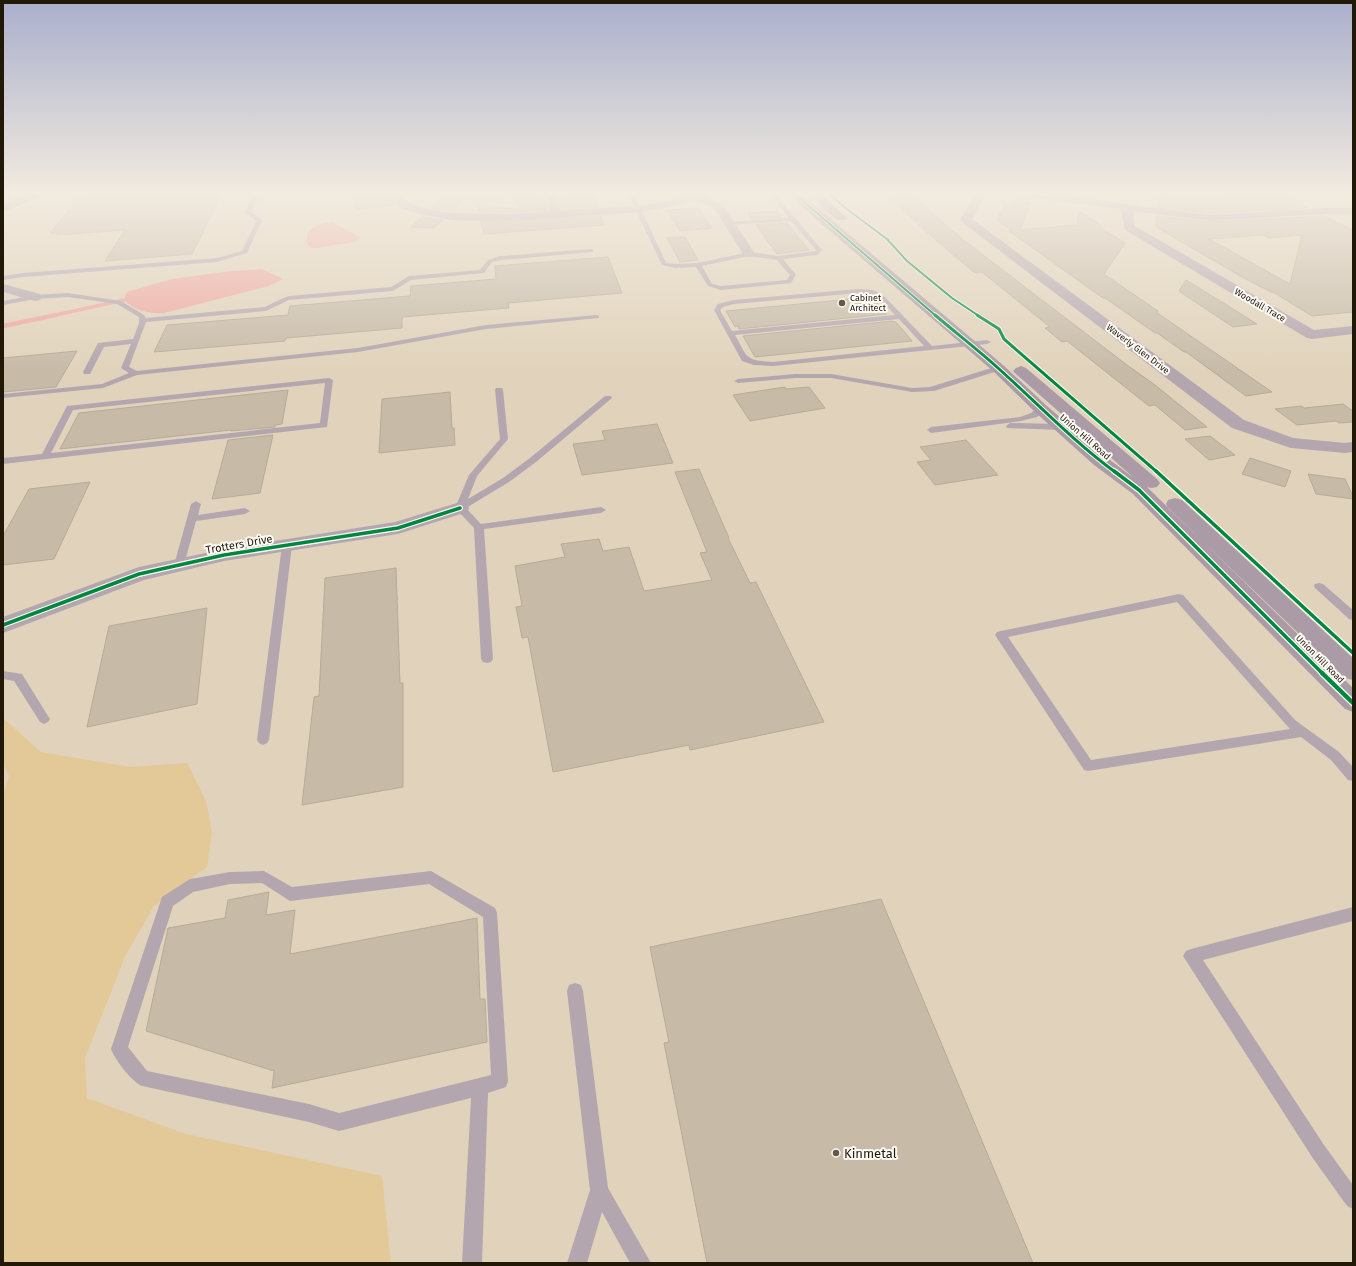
<svg xmlns="http://www.w3.org/2000/svg" width="1356" height="1266" font-family="'Fira Sans',sans-serif">
	<style>
		.green { fill: #e3c898 }
		.water { fill: #eea8a0 }
		.lines { fill: none; stroke-linecap: round; stroke-linejoin: round }
		.stream-far1 { stroke: #eea8a0; stroke-width: 3.5 }
		.stream { stroke: #eea8a0; stroke-width: 4.5 }
		.building { fill: #c7bba8; stroke: #b6ab98; fill-rule: evenodd }
		.lane { fill: #b3a6af; fill-rule: evenodd }
		.street { fill: #b3a6af; fill-rule: evenodd }
		.secondary { fill: #ab9ba7; fill-rule: evenodd }
		.cycleway-far3-casing { stroke: #fefbf7; stroke-width: 3.5 }
		.cycleway-far2-casing { stroke: #fefbf7; stroke-width: 5 }
		.cycleway-far1-casing { stroke: #fefbf7; stroke-width: 6 }
		.cycleway-casing { stroke: #fefbf7; stroke-width: 7 }
		.cycleway-far3 { stroke: #00873e; stroke-width: 2 }
		.cycleway-far2 { stroke: #00873e; stroke-width: 3 }
		.cycleway-far1 { stroke: #00873e; stroke-width: 3.5 }
		.cycleway { stroke: #00873e; stroke-width: 4.5 }
		.poi-dot { fill: #645947; stroke: #fefbf7; stroke-width: 1.5 }
		.labels { text-anchor: middle; stroke-width: 4; stroke-linejoin: round; paint-order: stroke }
		.far-poi-label { font-size: 9px; fill: #211808; stroke: #fefbf7; text-anchor: start }
		.far-street-label { font-size: 9px; fill: #211808; stroke: #fefbf7 }
		.street-label { font-size: 11px; fill: #211808; stroke: #fefbf7 }
		.near-poi-label { font-size: 13px; fill: #211808; stroke: #fefbf7; text-anchor: start }
	</style>
	<rect width="100%" height="100%" fill="#e1d3bb"/>
	<path class="green" d="M446 194H498L500 196 497 201 488 202 447 195Z
		M3 718 41 752 130 767 187 763 206 801 212 832 207 867 154 906 125 957 85 1058 87 1098 186 1134 382 1176 391 1263H3V796L9 776 3 764Z"/>
	<path class="water" d="M333 222 357 236 360 238 359 241 317 248H311C304 242 307 235 310 229L323 223Z
		M262 269 283 279 269 286 164 313C150 314 135 311 124 300L127 292 172 279 230 271Z"/>
	<g class="lines">
		<path class="stream-far1" d="M51 316 124 300"/>
		<path class="stream" d="M3 326 56 315"/>
	</g>
	<path class="building" d="M119 194H222L192 254 105 261 125 230 56 235 58 233H50L78 199 88 198 90 196Z
		M353 194H386L396 205 357 209Z
		M509 194H533L539 201 546 200 548 210 510 212H479L477 203 524 211Z
		M567 194H593L598 207 562 208 559 200 569 199Z
		M887 194H912L950 229 970 245 1127 365 1155 385 1207 427 1185 430 1155 405 1149 406 1067 341 1062 342 1045 328 1050 327 982 272 975 273 931 236Z
		M1281 194 1308 208 1210 213 1158 207V196L1189 200Z
		M443 197 463 201 452 211 431 208Z
		M1012 200 1031 203 1020 230 1077 225 1079 211 1100 225V227L1125 243 1104 274 1158 311 1156 312 1272 392 1246 396 1186 352H1184L1157 333H1155L1105 298H1103L1009 231 1011 230 997 220 1005 204 1010 205Z
		M698 208 712 228 680 231 667 210Z
		M765 212H778L782 217 752 219 748 213Z
		M601 216 604 225 484 234 481 222Z
		M1157 216 1210 222 1324 216 1353 230V312L1312 316 1273 292H1271L1242 277 1156 227ZM1264 235 1269 238 1302 235 1290 284 1209 239Z
		M422 217 443 220 434 228 411 227Z
		M787 223 797 236 809 250 777 254 756 225Z
		M685 237 698 260 680 262 667 238Z
		M608 257 622 293 508 303 509 308 402 317V328L286 338 285 341 154 352 167 325 288 315 290 306 410 296 411 286 496 279 495 266Z
		M1186 280 1233 309 1257 324 1233 327 1179 291Z
		M872 297 887 314 739 329 738 326 735 327 726 311Z
		M892 321 896 322 912 341 755 357 743 336Z
		M77 351 56 387 3 392V358Z
		M785 387 786 389 809 387 825 408 750 421 733 395Z
		M288 390 282 424 275 425V427L231 431V430L60 449 79 413Z
		M450 392 452 428H454L455 445 379 453 382 399Z
		M1343 404 1353 411V422L1339 423 1336 421 1297 425 1275 409 1301 406 1304 408Z
		M657 424 673 463 582 475 573 444 605 440 602 431Z
		M273 435 260 493 212 499 228 440Z
		M1210 436 1235 455 1209 460 1185 439Z
		M966 440 998 475 935 485 917 462 931 460 920 447Z
		M1250 458 1291 471 1285 487 1242 474Z
		M699 469 729 538H728L750 583 756 582 824 722 690 750 689 745 553 772 528 637 522 638 516 607 522 606 515 566 565 557 561 544 599 539 603 551 629 547 644 591 712 580 700 553 707 552 675 472Z
		M1308 474 1345 479 1353 496V499L1316 494Z
		M90 482 54 559 3 565V536L29 489Z
		M396 568 400 683H403V787L302 805 314 697 319 696 325 578Z
		M207 608 197 704 87 727 109 626Z
		M269 892 266 915 295 910 290 954 477 918 480 999H485L487 1042 272 1088 274 1071 146 1031 168 928 225 918 228 900Z
		M881 899 1033 1263H707L664 1043 669 1042 650 947Z"/>
	<g class="lines">
		<path class="lane" d="M253 194H259L251 212 262 220 247 253 217 262 23 277 3 280V276L23 273 217 258 242 251 256 221 245 213Z
			M628 194H634L666 263 675 264 698 263 749 252 779 256 815 251 816 250 791 221 729 225 728 224 731 222 789 218 770 194H775L822 250 817 255 783 259 796 275 791 283 721 290 708 286 696 267 675 268 662 265ZM749 256 777 260 790 275 787 280 721 286 712 284 702 266Z
			M591 249 593 250V252L501 260 492 262 484 273 411 280 393 291 289 300 266 311 146 322 129 367 137 371 358 348 486 325 597 315 599 316V318L486 329 358 352 137 375 103 388 3 398V394L102 384 129 373 121 368 131 344 104 347 90 374H84L83 372 98 343 133 339 139 323V317L117 304 68 297 35 299 3 305V301L35 295 68 293 121 301 144 315 146 318 265 307 281 299 289 296 391 287 409 276 480 270 488 260 500 256Z
			M858 289 873 290 883 295 932 346 987 340 991 342 987 344 970 346 773 366 754 365 742 361 714 310 718 304 734 300ZM858 293C880 294 881 300 895 315L732 331 720 310 723 307 734 304ZM899 319 924 346 773 362C744 360 748 358 735 335Z
			M998 366 1002 368 1001 370 934 391 912 392 831 378H795L738 383 734 381 738 379 795 374H831L912 388 930 387Z
			M329 378 333 380 327 427 3 464V458L42 454 67 406ZM325 383 320 423 51 453 73 410Z
			M496 388H502L503 390 508 439 477 476 468 499 503 478 530 458 605 396H611L612 398 536 462 509 482 466 508 481 524 601 507 606 510 601 513 484 529 493 659 491 662 487 663 483 662 481 659 474 528 455 508 469 475 500 439 495 390Z
			M1038 407H1041L1045 409 1037 417 1021 421 931 433 927 430 931 427 1020 417 1031 413Z
			M1010 423 1061 424 1065 427 1061 430 1007 428 1006 426Z
			M196 501 201 504 198 515 245 508 250 511 245 514 196 521 184 565 179 568 175 567 174 565 191 504Z
			M287 542 292 545 269 740 267 743 263 745 259 743 257 740 282 545Z
			M1319 583 1323 584 1353 610V620L1349 619 1315 588 1314 586 1315 584Z
			M1179 594 1183 595 1295 720 1339 752 1353 767V781L1348 780 1331 760 1301 737 1088 771 1084 770 995 635 997 632 1001 631ZM1177 602 1290 729 1091 760 1008 637Z
			M3 671 22 674 48 716 50 719 48 722 44 724 40 722 14 681 3 679Z
			M264 871 292 887 431 871 495 908 497 913 508 1081 506 1087 488 1093 482 1263H462L471 1098 339 1131 309 1122 142 1086C132 1082 115 1060 111 1049L162 897 190 879 230 872ZM262 883 290 901 429 884 483 917 491 1075 339 1113 309 1104 147 1071 128 1047 173 906 193 892 230 884Z
			M1353 907V921L1203 960 1324 1145 1353 1185V1209L1347 1206 1312 1157 1183 956 1186 951 1191 949Z
			M575 983 581 985 583 991 608 1188 651 1263H630L602 1212 587 1263H567L590 1190 567 991 569 985Z"/>
		<path class="street" d="M29 194H42L41 196 3 212V205Z
			M387 194H398L409 203 428 209 452 213 510 214 550 211 546 194H556L561 210C602 207 645 209 685 196L684 194H708L705 197 722 204 755 254 753 257H745L714 208 694 200 665 208 639 212 538 219 480 221 452 220 422 215 401 208Z
			M975 194H985L972 219 1244 420 1293 438 1345 443 1353 442V452L1345 453 1291 448 1232 428 962 222 960 220Z
			M1024 194H1051L1210 215 1325 208H1353V214H1325L1210 221 1132 211 1135 226 1314 330 1353 326V334L1312 339 1307 338 1125 230 1121 209 1029 197 1025 196Z
			M3 284 40 294 42 297 40 300 35 301 3 292Z
			M460 502 467 504 469 508 467 512 398 534 224 561 144 580 3 633V617L139 567 224 549 395 522Z"/>
		<path class="secondary" d="M790 194H801L1003 365 1047 406 1106 457 1134 478 1016 374 1013 371 1016 368 1021 366 1026 368 1157 479 1160 483 1157 487 1151 488 1147 487 1353 688V712L1345 709 1133 494 1094 465 1035 412 993 371 802 207Z
			M812 194H822L829 202 845 216 847 218 845 220H837L821 206Z
			M1175 498 1182 500 1353 658V680L1345 678 1168 508 1166 504 1168 500Z"/>
		<g class="cycleway-far3-casing">
			<path id="cycleway-far3" d="M795 194 936 316
				M830 194 844 207 887 239 907 261 952 298 979 316"/>
		</g>
		<g class="cycleway-far2-casing">
			<path id="cycleway-far2" d="M935 315C956 333 978 350 998 368 1037 403 1073 441 1115 472
				M977 315 999 329 1004 339 1157 472"/>
		</g>
		<g class="cycleway-far1-casing">
			<path id="cycleway-far1" d="M1114 471 1139 490 1323 674
				M1156 471 1353 653
				M3 625 139 574 224 555 398 528 460 508"/>
		</g>
		<g class="cycleway-casing">
			<path id="cycleway" d="M1322 673 1353 703"/>
		</g>
		<use href="#cycleway-far3" class="cycleway-far3"/>
		<use href="#cycleway-far2" class="cycleway-far2"/>
		<use href="#cycleway-far1" class="cycleway-far1"/>
		<use href="#cycleway" class="cycleway"/>
	</g>
	<linearGradient id="sky" x2="0" y2="1"><stop stop-color="#aaafcb"/><stop offset="0.52" stop-color="#f2ebe0"/><stop offset="1" stop-color="#f2ebe0" stop-opacity="0"/></linearGradient>
	<rect width="1356" height="371" fill="url(#sky)"/>
	<g class="poi-dot">
		<circle cx="842" cy="303" r="4"/>
		<circle cx="836" cy="1153" r="4"/>
	</g>
	<g class="labels">
		<g class="far-poi-label">
			<text x="850" y="301">Cabinet<tspan x="850" dy="10">Architect</tspan></text>
		</g>
		<g class="far-street-label">
			<text transform="translate(1260 305) rotate(30)" y="3">Woodall Trace</text>
			<text transform="translate(1138 349) rotate(37)" y="3">Waverly Glen Drive</text>
			<text transform="translate(1085 437) rotate(41)" y="3">Union Hill Road</text>
			<text transform="translate(1320 659) rotate(45)" y="3">Union Hill Road</text>
		</g>
		<g class="street-label">
			<text transform="translate(239 544) rotate(-10)" y="4">Trotters Drive</text>
		</g>
		<g class="near-poi-label">
			<text x="844" y="1158">Kinmetal</text>
		</g>
	</g>
	<rect width="1356" height="1266" fill="none" stroke="#211808" stroke-width="8"/>
</svg>
